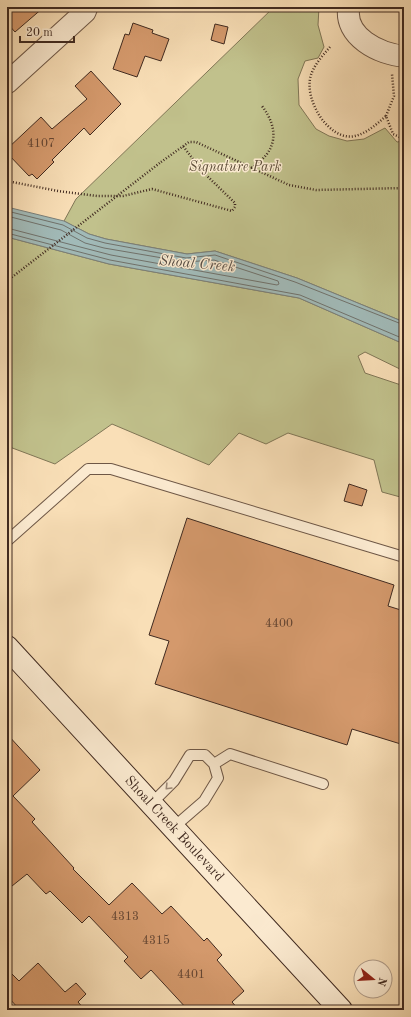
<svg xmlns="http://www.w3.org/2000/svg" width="411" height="1017" font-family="'Old Standard TT',serif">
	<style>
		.green { fill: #c1c18c; stroke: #807656 }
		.water { fill: #a1bab8; stroke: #7a807b }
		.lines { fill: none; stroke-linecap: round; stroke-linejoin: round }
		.shore { stroke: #70726c; stroke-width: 1 }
		.building { fill: #d4996c; stroke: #402a20 }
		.lane-casing { stroke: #6e5746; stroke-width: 12 }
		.street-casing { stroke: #6e5746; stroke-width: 23 }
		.secondary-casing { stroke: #402a20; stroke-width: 24 }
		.path { stroke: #402a20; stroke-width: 2.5; stroke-dasharray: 1 2; stroke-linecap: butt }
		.lane { stroke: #fbead0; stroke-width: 10 }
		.street { stroke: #fbead0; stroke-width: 21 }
		.secondary { stroke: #fbead0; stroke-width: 22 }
		.path-bridge { stroke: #402a20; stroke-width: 2.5; stroke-dasharray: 1 2; stroke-linecap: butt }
		.oneway { stroke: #9e8a78 }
		.labels { text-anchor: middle; stroke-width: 3; stroke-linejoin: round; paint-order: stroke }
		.number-label { font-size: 12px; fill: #654633 }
		.park-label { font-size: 14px; font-style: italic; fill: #60503b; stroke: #fbead0 }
		.street-label { font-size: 14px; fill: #402a20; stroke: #fbead0 }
		.water-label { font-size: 15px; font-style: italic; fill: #584e46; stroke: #fbead0 }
	</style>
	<rect width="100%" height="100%" fill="#f9dfb7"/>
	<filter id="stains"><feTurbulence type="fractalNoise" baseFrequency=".005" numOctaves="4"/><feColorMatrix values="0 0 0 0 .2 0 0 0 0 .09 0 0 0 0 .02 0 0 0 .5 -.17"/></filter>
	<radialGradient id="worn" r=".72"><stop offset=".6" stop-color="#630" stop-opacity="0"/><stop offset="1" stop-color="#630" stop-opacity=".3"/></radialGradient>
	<path class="green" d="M274 7H319L318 25 324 47 318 58 305 61 298 79 299 105 316 129 329 136 347 141 364 139 385 128 397 142 404 141V322L297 278 215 251 187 254 106 239 89 234 64 221 76 199Z
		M7 237 109 264 299 298 404 344V371L365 352 358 356 365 373 404 386V498L382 492 374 460 288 433 266 444 239 433 209 465 112 424 55 464 7 446Z"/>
	<path class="water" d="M7 207 64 221 89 234 106 239 187 254 215 251 297 278 404 322V344L299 298 109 264 7 237Z"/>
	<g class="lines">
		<path class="shore" d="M7 211 63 225 87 238 105 243 186 258 215 255 295 282 404 325
			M7 216 61 230 85 243 104 248 186 262 214 260 278 281 279 284 277 285 111 255 7 228
			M7 233 110 260 300 295 404 339"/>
	</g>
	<path class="building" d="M18 7H44L15 32 7 23V16Z
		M133 23 153 30 152 33 169 39 161 61 145 56 137 77 113 69 125 34 129 35Z
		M215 24 228 27 224 44 211 40Z
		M91 71 121 104 90 135 84 128 52 160 54 162 37 179 32 174 29 176 7 153V149L41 117 52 129 87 99 75 86Z
		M349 484 367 490 362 506 344 501Z
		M187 518 394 585 388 606 404 611V745L352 729 347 745 155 684 169 641 149 635Z
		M7 734 40 770 13 796 35 819 32 822 74 868 73 869 109 905 132 883 162 914 171 906 204 941 207 938 222 955 217 960 244 991 232 1002 239 1010H188L151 970 141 979 124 961 128 957 89 916 82 923 50 891 46 894 27 874 7 890Z
		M38 963 65 992 76 983 86 994 78 1002 85 1010H20L7 996V969L19 981Z"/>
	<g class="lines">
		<g class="lane-casing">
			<path id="lane" d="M7 541 88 469H111L404 557
				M214 764 230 754 323 784
				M152 803 174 781 190 755H205L214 764 218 778 204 801 174 827"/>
		</g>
		<g class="street-casing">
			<path id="street" d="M349 7C343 36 380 55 404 56
				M7 83 85 12 87 7"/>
		</g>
		<g class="secondary-casing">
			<path id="secondary" d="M7 647 341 1010"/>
		</g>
		<path class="path" d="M330 47C323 55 314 65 311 75 303 99 329 142 355 136 367 133 377 124 386 116L393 134 404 139
			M386 116 394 96 392 74
			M161 162 189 142H196L289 185 316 190 404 188
			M251 168C277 152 280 130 262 106
			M7 181 58 191 97 196H123L152 189 232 211 235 207V203L202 171 183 146"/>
		<use href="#lane" class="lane"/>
		<use href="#street" class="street"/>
		<use href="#secondary" class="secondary"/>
		<path class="path-bridge" d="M7 281 161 162"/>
	</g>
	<defs><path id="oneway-chevron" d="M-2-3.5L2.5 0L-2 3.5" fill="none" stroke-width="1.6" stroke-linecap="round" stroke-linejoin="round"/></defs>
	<use class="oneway" href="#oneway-chevron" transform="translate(168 787) rotate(134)"/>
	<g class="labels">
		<g class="number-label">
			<text x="41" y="147">4107</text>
			<text x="279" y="627">4400</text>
			<text x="125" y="920">4313</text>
			<text x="156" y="944">4315</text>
			<text x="191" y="978">4401</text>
		</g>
		<g class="park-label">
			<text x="235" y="171">Signature Park</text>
		</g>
		<g class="street-label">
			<text transform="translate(175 828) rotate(47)" y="5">Shoal Creek Boulevard</text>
		</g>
		<g class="water-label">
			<text transform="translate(197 263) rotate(5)" y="5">Shoal Creek</text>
		</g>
	</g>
	<rect width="411" height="1017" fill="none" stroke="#f9dfb7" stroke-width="24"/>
	<rect x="8" y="8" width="395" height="1001" fill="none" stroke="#402a20" stroke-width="2"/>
	<rect x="12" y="12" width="387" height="993" fill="none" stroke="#402a20"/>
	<g transform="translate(373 979) rotate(108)"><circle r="19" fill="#fbead0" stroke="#b09d8a"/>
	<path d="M0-3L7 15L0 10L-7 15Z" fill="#8f2418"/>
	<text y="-6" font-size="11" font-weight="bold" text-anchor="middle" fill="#402a20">N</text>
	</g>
	<path d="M20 36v6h54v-6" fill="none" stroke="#402a20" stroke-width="2"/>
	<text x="26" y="36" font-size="12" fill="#402a20" stroke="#fbead0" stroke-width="3" paint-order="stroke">20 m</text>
	<rect width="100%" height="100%" filter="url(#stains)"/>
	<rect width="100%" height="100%" fill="url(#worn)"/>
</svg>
